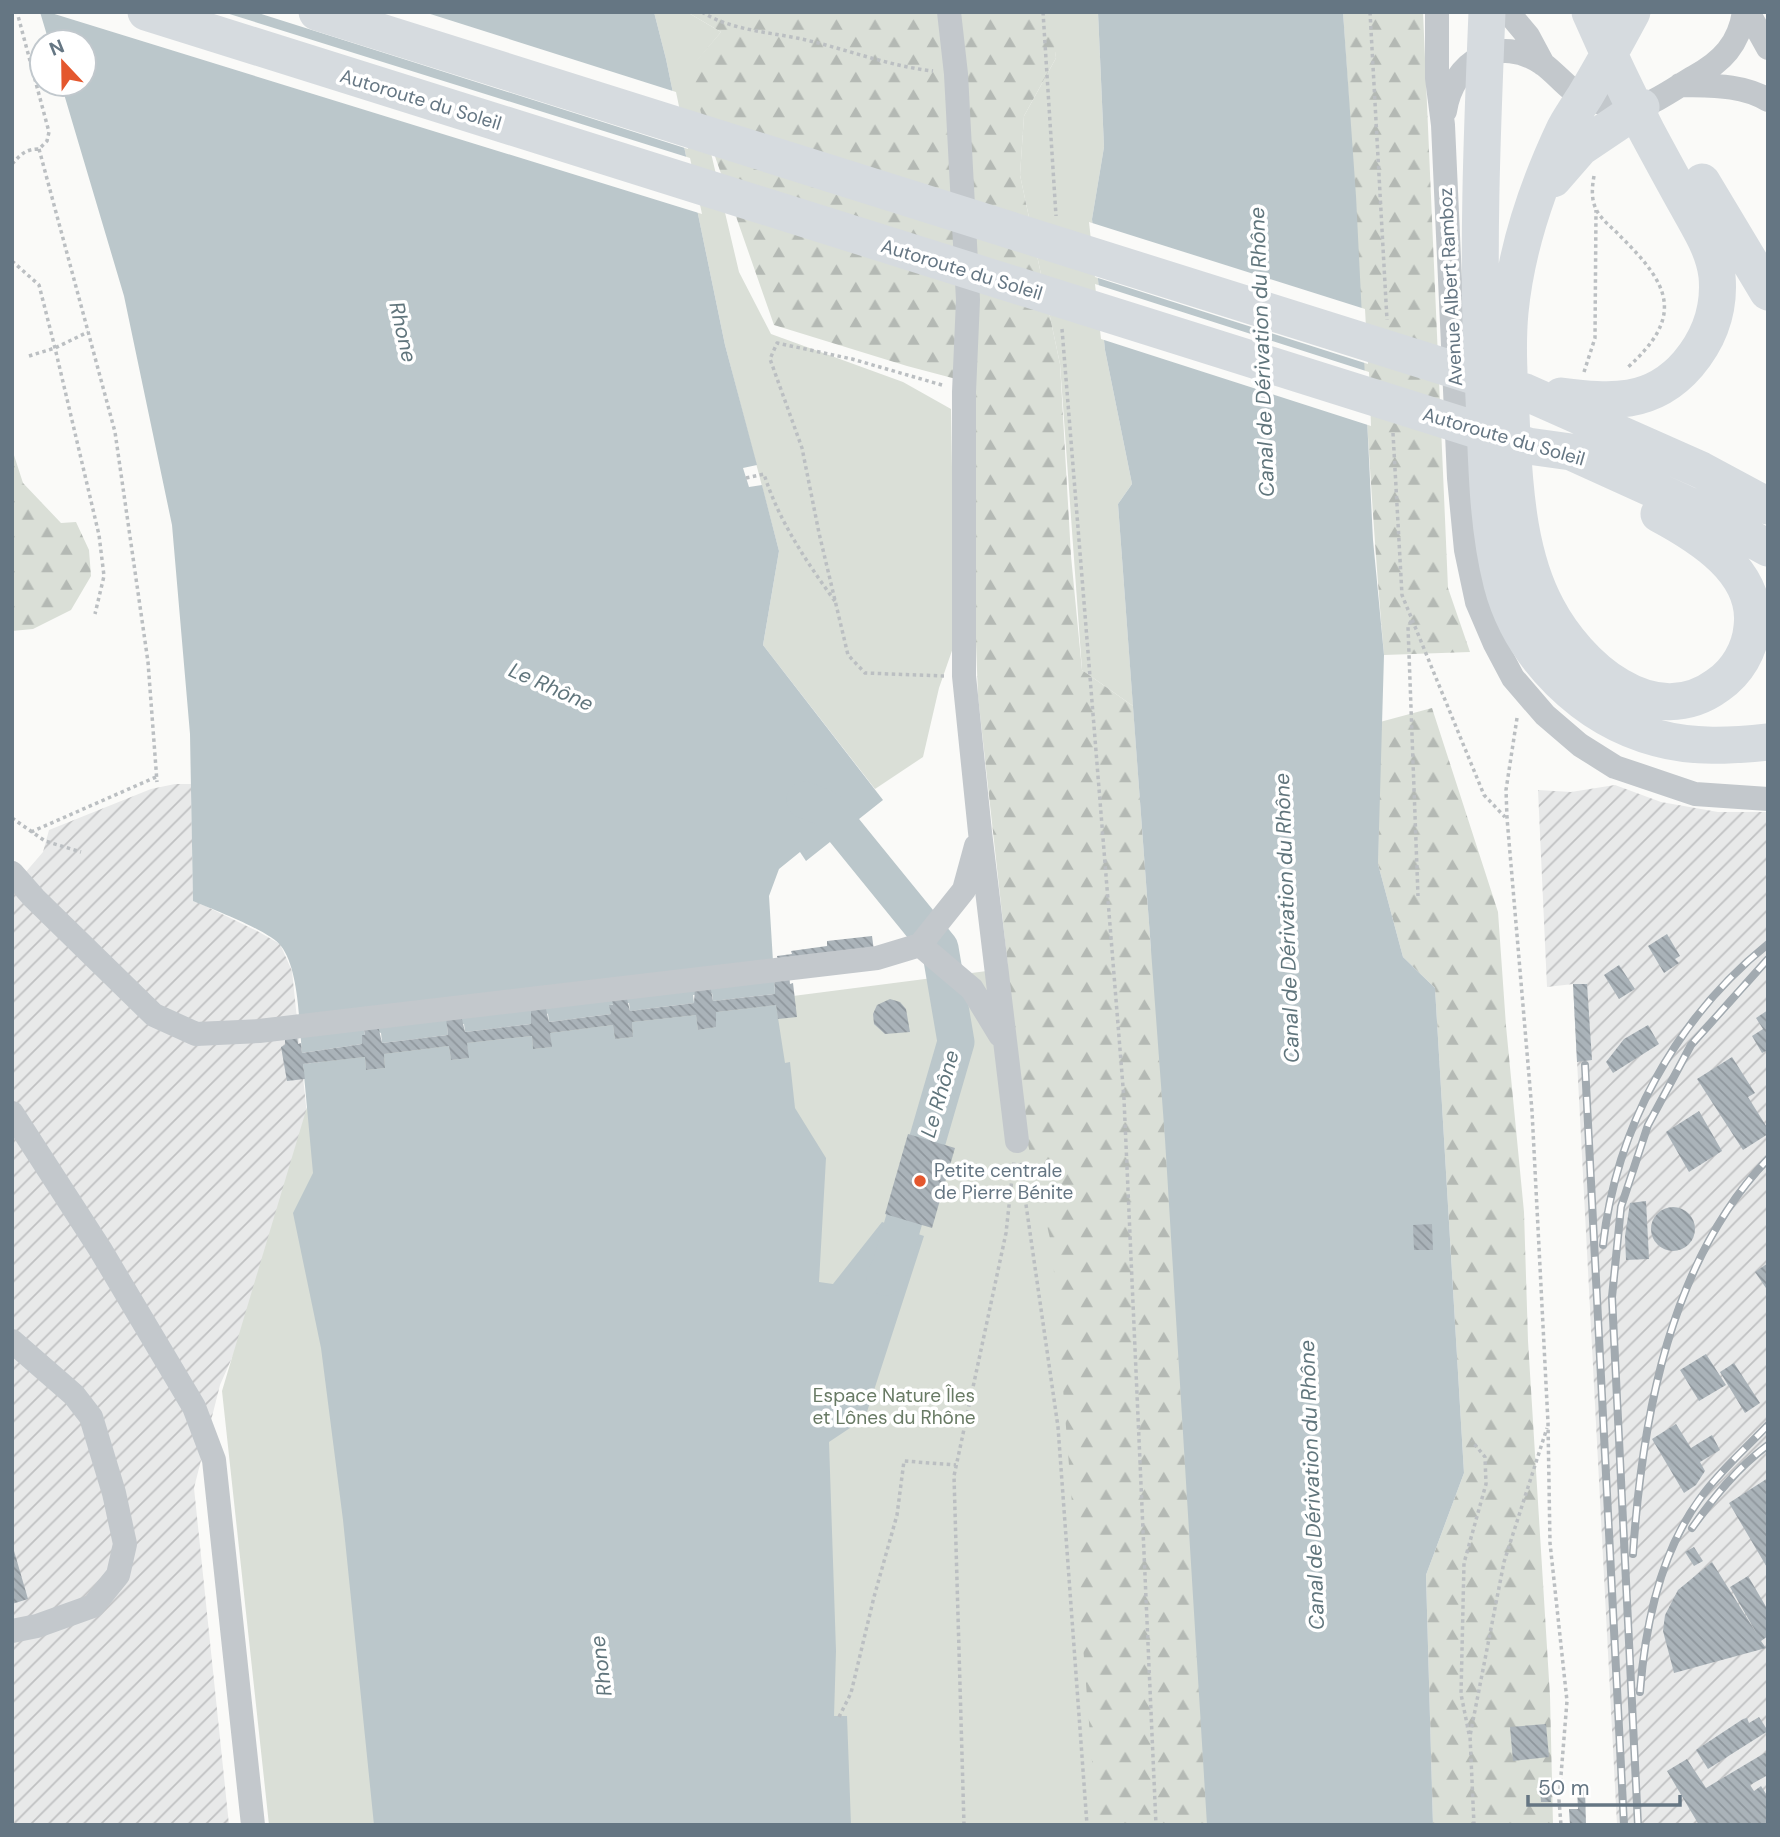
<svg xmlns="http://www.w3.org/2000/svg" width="1780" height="1837" font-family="'DM Sans',sans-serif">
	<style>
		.industrial { fill: url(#industrial-furrows) }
		.green { fill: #dadfd7 }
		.forest { fill: url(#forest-firs) }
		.water { fill: #bbc7cb }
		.pier { fill: #fafaf8 }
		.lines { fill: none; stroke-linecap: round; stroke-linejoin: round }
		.river { stroke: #bbc7cb; stroke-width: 37 }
		.building { fill: url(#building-back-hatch) }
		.path { stroke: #bbbfc2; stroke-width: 3.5; stroke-dasharray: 3.5 3.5; stroke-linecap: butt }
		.minor { stroke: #c3c8cc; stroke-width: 24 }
		.highway { stroke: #d6dbdf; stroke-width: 37 }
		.rail-casing { stroke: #a2aab0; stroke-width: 8 }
		.rail { stroke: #fff; stroke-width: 5; stroke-dasharray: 16; stroke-linecap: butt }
		.poi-dot { fill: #e4572e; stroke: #fff; stroke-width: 2.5 }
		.labels { text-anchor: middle; stroke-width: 7; stroke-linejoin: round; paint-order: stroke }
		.street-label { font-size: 19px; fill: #657683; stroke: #fff }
		.poi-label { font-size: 19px; fill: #657683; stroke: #fff; text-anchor: start }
		.park-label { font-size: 19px; fill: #687a64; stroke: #fff }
		.water-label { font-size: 21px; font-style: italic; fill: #60757c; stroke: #fff }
	</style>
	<defs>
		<pattern id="industrial-furrows" width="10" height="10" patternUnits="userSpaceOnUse" patternTransform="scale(1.75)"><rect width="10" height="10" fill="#e8e9e9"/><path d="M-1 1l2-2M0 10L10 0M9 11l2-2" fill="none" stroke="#c0c1c2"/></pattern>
		<pattern id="forest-firs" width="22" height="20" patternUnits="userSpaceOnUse" patternTransform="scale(1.75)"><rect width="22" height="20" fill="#dadfd7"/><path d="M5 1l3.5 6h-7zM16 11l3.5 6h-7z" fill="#b4b9b4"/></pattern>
		<pattern id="building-back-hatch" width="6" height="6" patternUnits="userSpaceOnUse" patternTransform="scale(1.75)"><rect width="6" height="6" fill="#aab3b9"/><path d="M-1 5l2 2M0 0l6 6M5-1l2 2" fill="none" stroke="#8e969c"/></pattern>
	</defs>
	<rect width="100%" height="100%" fill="#fafaf8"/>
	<path class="industrial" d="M175 784H191L193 900 259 932 280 944 292 971 313 1173 220 1385 194 1488 229 1825H12V888L43 852 49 830 151 789Z
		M1615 785 1661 802 1718 812H1768V1825H1617L1573 984 1547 987 1538 790 1571 792Z"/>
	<path class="green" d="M654 12H687L721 32 691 68 739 272 771 334 903 382 951 409 955 642 939 688 923 757 875 789 763 645 779 551 725 345 666 59Z
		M1049 12H1098L1104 147 1092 219 1105 350 1132 484 1118 504 1133 706 1082 670 1060 364 1020 175 1024 116 1056 58Z
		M1288 932 1344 1825H269L222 1391 322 1057Z"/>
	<path class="forest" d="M687 12H1051L1056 58 1024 116 1020 175 1060 364 1071 556 1082 670 1133 706 1165 1139 1207 1825H1097L1052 1247 1027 1140 978 696 974 592 975 384 907 366 774 325 704 125 690 68 721 32Z
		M1343 12H1423L1448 588 1470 652 1384 655C1365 441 1358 227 1343 12Z
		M12 449 23 483 61 523 76 522 89 550 91 576 71 610 33 629 12 631Z
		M1432 708 1498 912 1506 1026 1524 1212 1528 1341 1550 1696 1553 1825H1433L1426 1575 1464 1473 1435 988 1403 957 1378 864 1380 722Z"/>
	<path class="water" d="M40 12H654L666 59 725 345 757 465 743 468 749 487 762 485 779 551 763 645 883 800 806 861 800 852 779 869 769 896 775 994 713 1001 712 993 693 995 694 1003 630 1011 629 1003 610 1005 611 1014 549 1022 548 1014 531 1007V1024L465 1032 464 1024 447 1025 448 1035 382 1043 381 1033 363 1027 365 1035H362V1044L302 1053C299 1023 299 969 281 946 270 931 212 909 193 901L190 734 172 525 124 296 61 84H84V42H49Z
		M1098 12H1343L1356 196 1373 540 1384 655 1378 864 1403 957 1435 988 1464 1473 1426 1575 1433 1825H1207L1165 1139 1118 504 1132 484 1105 350 1092 219 1104 147Z
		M776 1005 785 1063 790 1062 795 1108 826 1158 819 1282 833 1284 882 1222 924 1236 865 1418 829 1442 836 1651 834 1716H847L851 1825H374L343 1520 321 1348 293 1213 313 1173 303 1064 365 1057 366 1070 385 1068 384 1054 449 1046 451 1060 468 1058 467 1043 532 1036 533 1049 551 1047 550 1033 613 1025 615 1039 633 1037 632 1022 696 1015 698 1030 716 1027V1012Z"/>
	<path class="pier" d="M48 12H223L690 158 702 214Z
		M255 12H424L676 92 688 149Z
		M1089 222 1365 309 1368 364 1095 277Z
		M1095 284 1369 372 1371 426 1101 339Z"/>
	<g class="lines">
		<path class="river" d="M805 800 827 809 940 948 956 1042 891 1265 885 1277"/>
	</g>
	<path class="building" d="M1667 934 1680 956 1675 959 1679 963 1664 973 1648 946Z
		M872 936 876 966 779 970 777 956 792 954 791 951 827 946V941Z
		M1619 965 1635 989 1619 999 1604 975Z
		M789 975 790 984 793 983 797 1017 778 1019 776 1005 716 1012V1027L698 1030 696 1015 632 1022 633 1037 615 1039 613 1025 550 1033 552 1047 533 1049 532 1036 467 1043 469 1058 451 1060 449 1046 384 1054 385 1068 366 1070 365 1057 303 1064 305 1079 287 1081 281 1047 285 1045V1036L297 1034 298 1044 301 1043 302 1053 362 1044V1035H365L363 1026 378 1025 382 1043 448 1035 446 1017 461 1015 465 1032 531 1024V1006L545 1005 549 1022 611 1014 609 1005H613L611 996 626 995 630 1011 694 1003 695 987 710 984 713 1001 775 994 774 976Z
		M1573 984H1587L1592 1060 1577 1062Z
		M890 999 900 1002 906 1009 910 1032 885 1034 874 1024 873 1014 877 1005Z
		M1768 1010V1050L1762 1053 1752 1036 1763 1029 1756 1018Z
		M1648 1025 1659 1044 1613 1073 1606 1062 1624 1039Z
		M1732 1057 1755 1093 1748 1097 1768 1129V1134L1743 1150 1697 1079Z
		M1699 1111 1722 1151 1689 1172 1666 1132Z
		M908 1134 955 1148 932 1228 885 1214Z
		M1646 1201 1649 1259 1626 1260 1625 1236 1630 1203Z
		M1651 1229a22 22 0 1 1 44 0a22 22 0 1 1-44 0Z
		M1432 1224 1433 1250H1414L1413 1225Z
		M1768 1263V1291L1755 1272Z
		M1706 1354 1726 1385 1699 1401 1680 1370Z
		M1734 1363 1760 1403 1745 1413 1720 1372Z
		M1676 1424 1691 1448 1712 1435 1720 1450 1700 1462 1705 1471 1696 1485 1684 1493 1652 1439Z
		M1768 1478V1569L1729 1503Z
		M12 1544 28 1599 12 1604Z
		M1694 1547 1703 1561 1694 1566 1685 1552Z
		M1712 1562 1757 1634 1730 1587 1748 1576 1768 1610V1636L1761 1641 1766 1648 1674 1673 1663 1631 1665 1615 1678 1590Z
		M1759 1717 1768 1731 1708 1769 1696 1750 1743 1719 1747 1718 1749 1723Z
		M1546 1724 1549 1757 1513 1761 1510 1727Z
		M1768 1751V1775L1750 1785 1754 1791 1761 1786 1768 1797V1825H1699L1667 1771 1687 1759 1706 1788Z
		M1540 1786H1550L1551 1802H1541Z
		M1585 1788 1586 1825H1570L1569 1809H1578L1577 1789Z"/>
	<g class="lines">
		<path class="path" d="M702 12C732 31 772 32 806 40 849 50 889 66 933 71
			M1043 12 1056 216
			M1370 12 1387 320
			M39 149 115 432 148 662 157 782
			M12 164C21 154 26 149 39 149L47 141 49 132 17 12
			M1594 176C1592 187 1591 199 1596 209 1601 220 1613 228 1621 237 1671 286 1684 317 1627 368
			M12 261 39 285 55 348 99 535 104 576 95 614
			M1062 329 1124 1099 1156 1825
			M29 356 55 348 88 332
			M1584 372 1595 338 1596 210
			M942 385 852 359 777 343 770 359 802 448 819 533 848 655 865 673 944 676
			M1393 433 1402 595 1484 795 1505 817
			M746 478 764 474C779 522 808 564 837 604
			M1411 621 1408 627 1418 896
			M1517 718 1506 790 1507 818 1532 1111 1548 1423 1550 1543 1567 1701 1559 1800 1561 1825
			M12 818 45 841 81 852
			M31 832 156 777
			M1020 1163 1058 1427 1087 1825
			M839 1717 851 1693 874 1597 897 1515 904 1461 956 1465
			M1469 1734 1461 1694 1464 1563 1486 1484 1485 1457 1472 1441
			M964 1825 954 1476 1006 1233 1014 1160
			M1474 1825 1470 1736 1504 1562 1547 1428"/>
		<path class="minor" d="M949 12 956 74 968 300 964 392V676L980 832 1017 1141
			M1437 12V78L1443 125 1459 478 1466 550 1477 602 1495 644 1513 678 1545 715 1580 745 1615 767 1695 794 1768 799
			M1508 12 1528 36 1543 64
			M1748 12 1768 48
			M1680 85C1710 86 1741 84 1768 100
			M1445 111C1453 61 1499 33 1543 64 1557 74 1569 91 1585 98 1601 104 1621 107 1638 106 1651 106 1681 84 1694 77 1722 62 1739 44 1744 12
			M12 873 34 898 154 1015 196 1034 259 1031 877 958 920 945 964 890 976 846
			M920 945 972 989 1000 1035
			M12 1113 100 1249 194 1407 214 1460 253 1825
			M12 1341 74 1395 91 1417 114 1493 125 1544 118 1575 93 1606 37 1626 12 1631"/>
		<path class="highway" d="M146 12 1528 446 1571 452 1697 509 1768 548
			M317 12 1525 392 1701 470 1768 506
			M1487 12C1482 134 1477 256 1483 378 1487 446 1485 518 1502 584 1521 657 1585 719 1657 738 1693 748 1731 746 1768 742
			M1632 12C1617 40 1601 69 1585 96 1578 107 1571 117 1565 128 1538 185 1516 250 1510 312 1506 355 1511 398 1512 441 1515 496 1520 558 1547 608 1577 665 1652 734 1718 685 1737 672 1750 650 1752 627 1759 572 1700 536 1659 514
			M1553 179 1580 148 1641 107
			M1702 182 1768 292
			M1561 396C1610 402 1652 406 1688 364 1709 339 1720 309 1717 276 1714 250 1700 229 1688 207 1674 182 1661 158 1647 132 1627 93 1608 53 1590 12"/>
		<g class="rail-casing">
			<path id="rail" d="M1585 1065 1624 1825
				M1603 1245C1616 1128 1676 1018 1768 944
				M1692 1528C1714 1497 1737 1468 1768 1445
				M1633 1554C1642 1418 1670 1261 1768 1159
				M1640 1692C1645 1626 1660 1554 1699 1500 1718 1473 1745 1449 1768 1425
				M1638 1825 1612 1297 1621 1207 1648 1125 1691 1045 1768 959"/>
		</g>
		<use href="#rail" class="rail"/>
	</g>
	<circle class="poi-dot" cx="920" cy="1181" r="7"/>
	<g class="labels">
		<g class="street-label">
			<text transform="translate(421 99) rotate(17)" y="7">Autoroute du Soleil</text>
			<text transform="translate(962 269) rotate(17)" y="7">Autoroute du Soleil</text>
			<text transform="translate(1450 287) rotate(-93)" y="7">Avenue Albert Ramboz</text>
			<text transform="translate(1504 436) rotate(16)" y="7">Autoroute du Soleil</text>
		</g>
		<g class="poi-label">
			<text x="934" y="1177">Petite centrale<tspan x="934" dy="22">de Pierre Bénite</tspan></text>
		</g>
		<g class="park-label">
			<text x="894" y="1402">Espace Nature Îles<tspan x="894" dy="22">et Lônes du Rhône</tspan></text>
		</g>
		<g class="water-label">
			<text transform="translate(403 332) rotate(77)" y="7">Rhone</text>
			<text transform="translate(1262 352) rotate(-92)" y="7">Canal de Dérivation du Rhône</text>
			<text transform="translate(551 687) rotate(24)" y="7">Le Rhône</text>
			<text transform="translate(1287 918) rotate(-92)" y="7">Canal de Dérivation du Rhône</text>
			<text transform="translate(940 1094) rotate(-74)" y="7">Le Rhône</text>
			<text transform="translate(1312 1485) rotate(-92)" y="7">Canal de Dérivation du Rhône</text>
			<text transform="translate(601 1666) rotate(-97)" y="7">Rhone</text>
		</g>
	</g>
	<rect width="1780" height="1837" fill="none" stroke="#657683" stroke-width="28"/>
	<g transform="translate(63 63) rotate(338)"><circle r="33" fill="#ffffff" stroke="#c1c8cd" stroke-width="2"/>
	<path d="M0-5L12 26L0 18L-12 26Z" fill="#e4572e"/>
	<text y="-10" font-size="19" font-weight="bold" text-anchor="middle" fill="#657683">N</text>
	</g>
	<path d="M1528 1795v10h152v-10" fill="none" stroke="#657683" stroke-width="3.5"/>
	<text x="1538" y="1795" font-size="21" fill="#657683" stroke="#ffffff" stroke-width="5" paint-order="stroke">50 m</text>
</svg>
